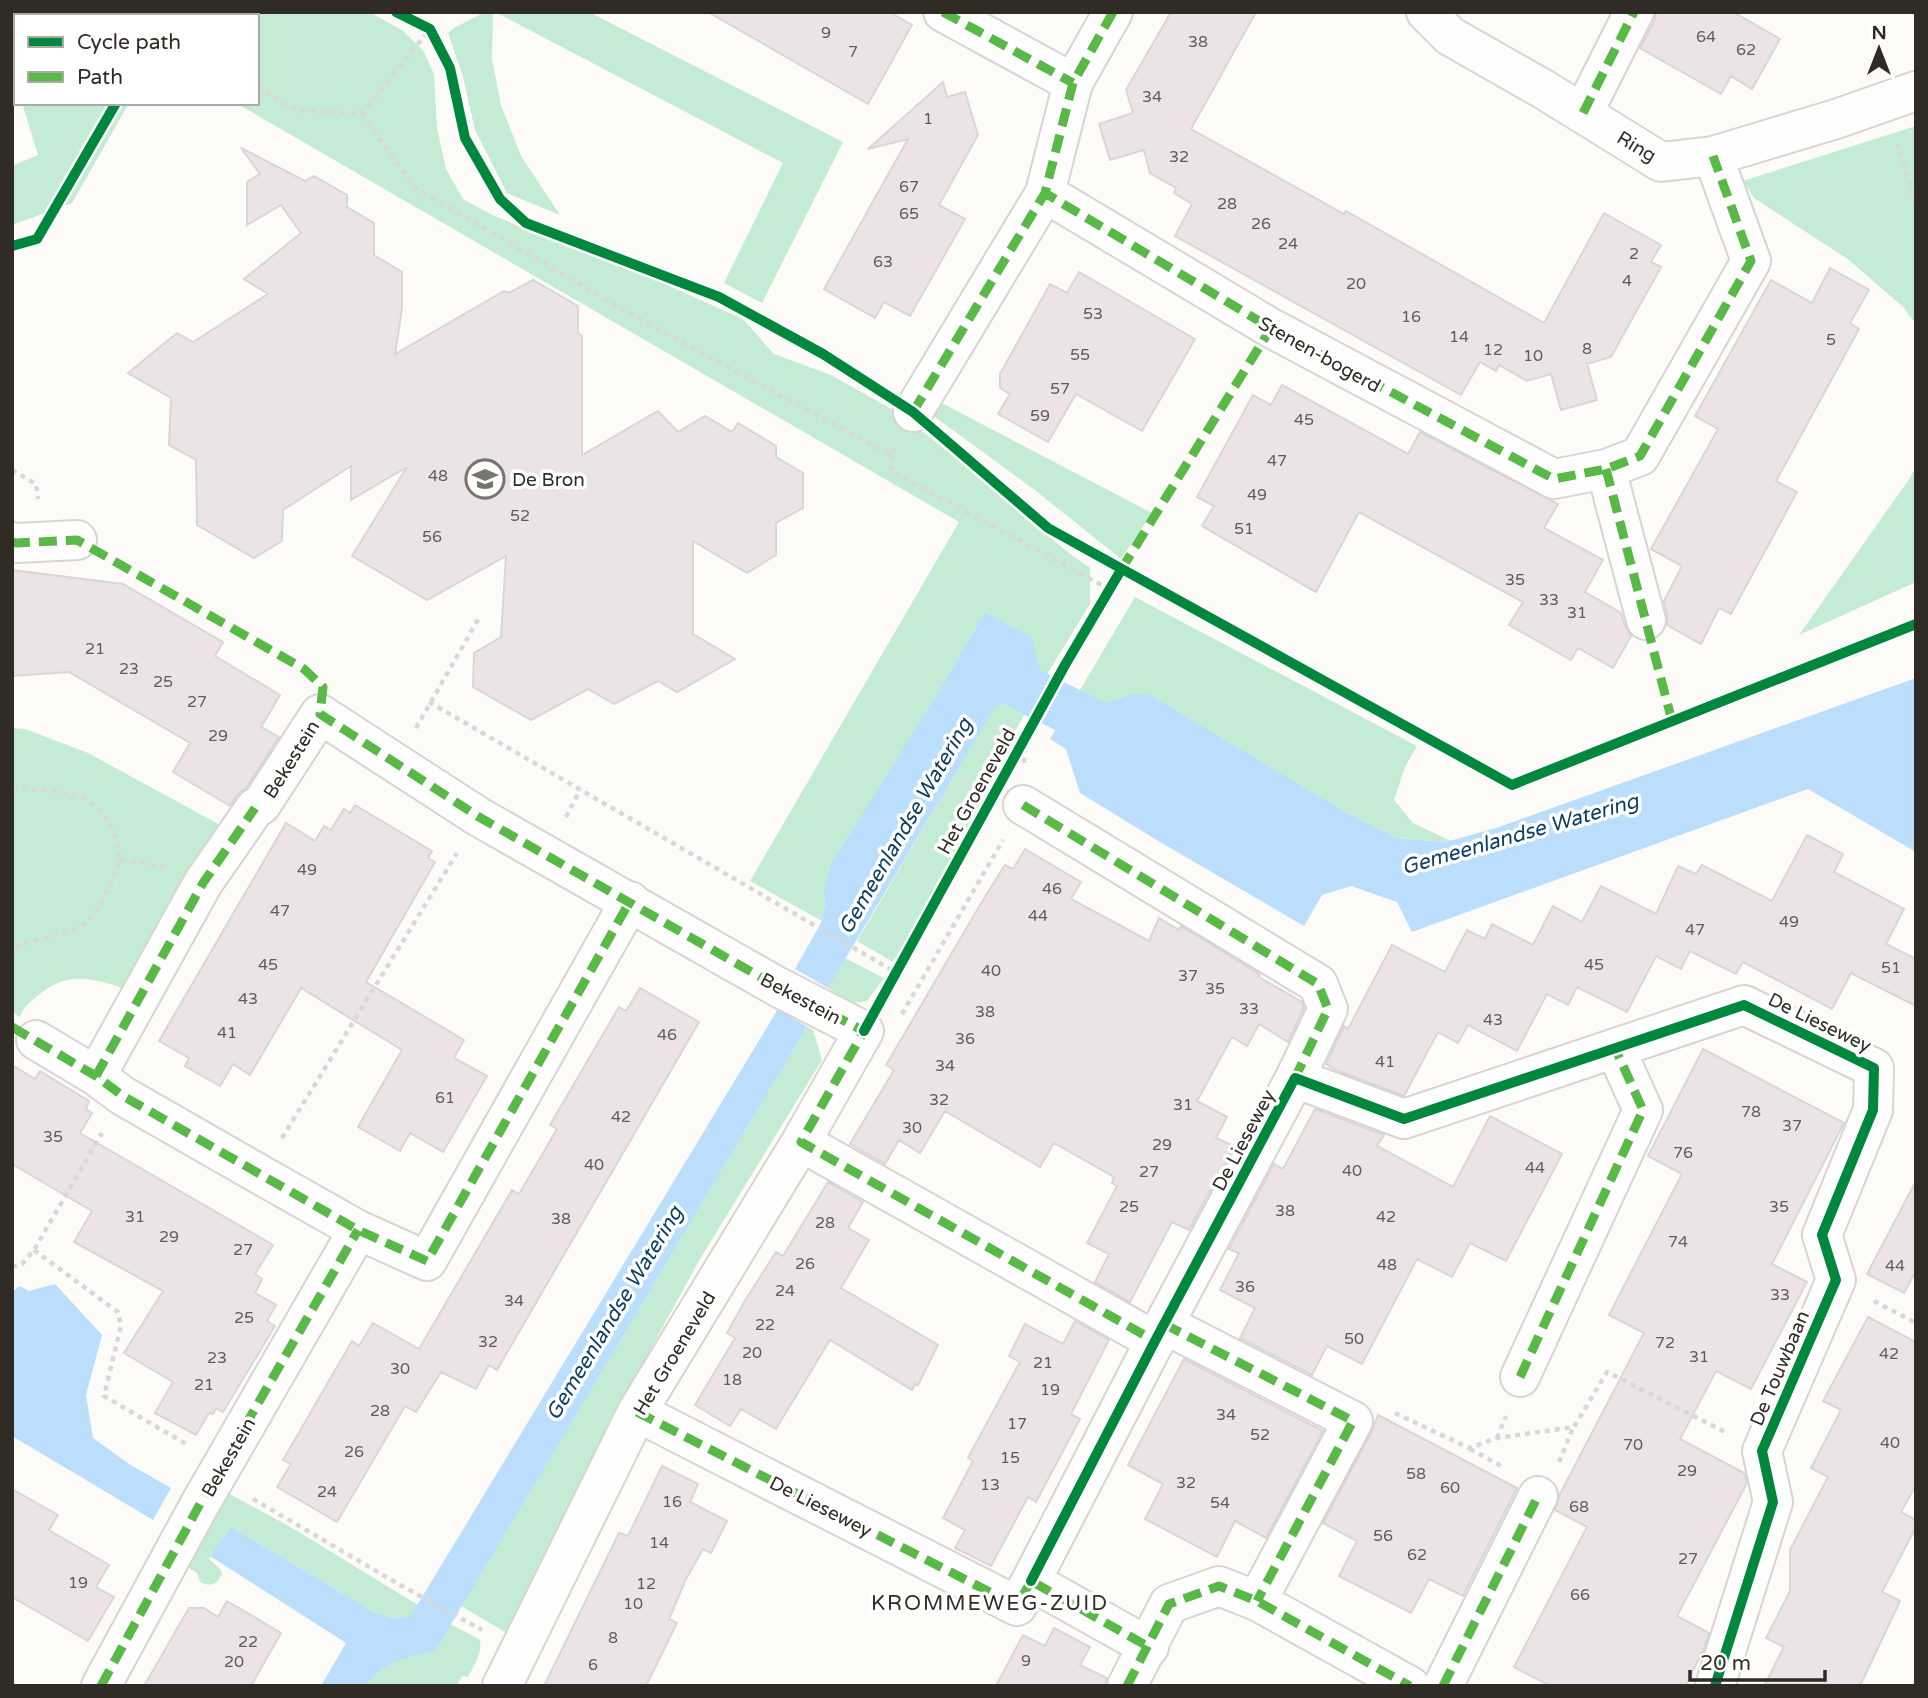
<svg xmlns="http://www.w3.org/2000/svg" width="1928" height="1698" font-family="'Varela Round',sans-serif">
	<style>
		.green { fill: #c4ebd4 }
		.water { fill: #badefc }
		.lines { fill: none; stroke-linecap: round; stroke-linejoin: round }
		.canal { stroke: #badefc; stroke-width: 47 }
		.building { fill: #ece3e7; stroke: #dad5d6; stroke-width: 2 }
		.minor-casing { stroke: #d8d5d0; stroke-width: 42 }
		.path { stroke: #dad8d7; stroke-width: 4.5; stroke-dasharray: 5 5; stroke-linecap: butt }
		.minor { stroke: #fffefe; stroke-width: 38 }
		.quiet { stroke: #58b947; stroke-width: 9; stroke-dasharray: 18 9; stroke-linecap: butt }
		.cycleway-casing { stroke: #fff; stroke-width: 15 }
		.cycleway { stroke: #00873e; stroke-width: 10 }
		.labels { text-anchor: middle; stroke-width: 7; stroke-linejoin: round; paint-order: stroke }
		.number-label { font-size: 16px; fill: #615b57 }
		.street-label { font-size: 19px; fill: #302b24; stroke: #fff }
		.poi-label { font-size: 19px; fill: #302b24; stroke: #fff; text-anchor: start }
		.water-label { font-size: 21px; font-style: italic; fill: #0e3f62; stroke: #fff }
		.neighbourhood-label { font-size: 21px; letter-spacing: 2px; fill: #302b24; stroke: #fff }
	</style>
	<rect width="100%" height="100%" fill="#fdfbf8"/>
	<path class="green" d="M12 12H369L402 30 423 50 434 74 437 128 446 169 463 199 492 215 665 284 743 319 774 354 831 375 902 415 977 475 1065 550 1090 568V604L1043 681 1030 637 985 612 824 892 825 903 822 921 750 881 959 522 236 103H257V16H16V84L12 73Z
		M485 12H493L492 59 501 105 521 156 560 215 507 193 475 130 463 77 448 33 454 28Z
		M495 12H589L843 142 762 303 724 283 783 163Z
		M22 103H129L72 203 12 225V166L38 155Z
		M1916 126V324L1903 307 1849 260 1754 198 1743 181Z
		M934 399 1152 513 1121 559 1036 491 928 412Z
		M1916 466V582L1799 635 1910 478Z
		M1135 597 1417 746 1405 767 1394 800 1413 823 1451 841 1446 842 1397 838 1345 812 1132 694 1096 706 1071 705Z
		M1002 703H1011L1026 712 990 775 989 794 982 811 893 962 857 941 985 723 995 707Z
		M12 728 25 729 88 753 233 832 139 994C105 982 73 967 41 993 32 1000 24 1006 20 1017L12 1012Z
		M845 958 884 978 867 1001 853 1003 828 988Z
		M806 1026 813 1030 822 1060 700 1259 621 1403 508 1630 505 1632 461 1606 804 1032Z
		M222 1490 289 1526 418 1605 410 1617 392 1618 376 1613 231 1527 209 1559 220 1569 222 1574C217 1585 210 1587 200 1582L197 1573 181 1563Z
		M450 1624 479 1639C484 1651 474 1665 468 1677L462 1676 457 1686H367C381 1662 410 1657 434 1651Z"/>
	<path class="water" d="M985 612 1031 637 1043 681 1026 712C1015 705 1007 700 995 707L828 988 795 969 822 921 825 903 824 892 830 866 938 693Z
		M1916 678V852L1808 789 1412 932 1397 902 1351 886 1322 895 1304 926 1160 842 1080 793 1066 749 1050 739 1071 705 1096 706 1132 694 1150 695 1345 812 1397 838 1446 842 1499 827Z
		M778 1009 806 1026 804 1032 435 1651C410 1657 381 1662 367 1686H321L346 1643 210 1556 231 1527 376 1613 392 1618 410 1617Z
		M55 1284 102 1335 86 1395 93 1438 129 1464 171 1488 153 1520 12 1436V1292L20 1286 29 1291Z"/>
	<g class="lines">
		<path class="canal" d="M986 686 995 671 1037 695 1125 738"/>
	</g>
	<path class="building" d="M708 12H889L912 25 868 104Z
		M1171 12H1256L1191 129 1344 214 1346 211 1544 323 1604 213 1661 245 1651 262 1661 267 1611 357 1587 364 1597 400 1561 410 1551 374 1527 381 1499 365 1496 371 1480 362 1461 395 1175 236 1192 204 1174 193 1176 188 1150 173 1144 150 1110 160 1099 124 1133 113 1126 90Z
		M1656 12H1733L1780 39 1752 89 1731 76 1721 94 1640 48 1654 22Z
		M943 82 947 97 965 92 978 135 939 205 965 219 910 316 884 302 875 318 824 289 908 139 868 149Z
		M241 148 305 181 314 176 347 195V207L374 223V255L402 272V308L395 354 504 291 509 293 533 280 578 306V333L582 336V455L658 411 678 432 705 416 732 432 738 423 776 446V457L803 473V508L776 523V555L747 573 693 541V634L735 659 677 692 658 681 614 704 588 689 531 720 473 687 474 653 501 637 506 556 427 600 352 556 407 467 351 500V466L283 510 282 541 254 558 197 525 196 460 169 445 171 398 128 373 177 333 193 342 268 294 244 279 301 233 281 205 247 225V182L260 174Z
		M1830 268 1869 290 1850 323 1859 329 1776 481 1797 492 1731 614 1719 608 1701 644 1667 625V614L1664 601 1682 566 1651 549 1718 429 1695 416 1771 280 1812 303Z
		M1079 272 1195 339 1142 431 1076 394 1048 442 998 414 1010 394 1000 388V374L1050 284 1067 293Z
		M1282 385 1408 454 1420 432 1558 504 1544 528 1603 560 1585 592 1621 613 1625 626 1631 636 1613 668 1578 648 1571 660 1509 625 1523 602 1359 512 1316 592 1202 526 1214 506 1197 497 1253 395 1271 405Z
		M12 570 123 584 223 642 215 656 280 695 261 727 279 737 246 788 237 795 230 806 173 772 190 743 69 672 12 676Z
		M355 805 432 851 428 858 435 862 366 982 464 1040 454 1058 487 1076 443 1152 410 1133 400 1151 358 1127 402 1050 301 988 250 1075 233 1064 220 1086 185 1066 189 1058 159 1041 286 823 315 841 324 826 331 830 344 809 350 813Z
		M1807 835 1843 854 1834 872 1904 909 1886 944 1916 959V1006L1851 973 1832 1009 1743 962 1736 974 1690 951 1681 969 1656 956 1627 1012 1577 987 1568 1005 1547 994 1517 1051 1468 1025 1458 1043 1438 1032 1404 1096 1336 1070 1326 1064 1344 1026 1348 1029 1392 945 1445 972 1467 930 1485 939 1492 924 1533 945 1553 906 1582 922 1601 886 1656 914 1678 866 1696 874 1702 865 1772 901Z
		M1025 849 1081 882 1071 899 1149 941 1159 918 1179 930 1181 926 1259 974V977L1302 1002 1304 1008 1288 1042 1259 1024 1247 1046 1232 1037 1197 1101 1227 1117 1216 1138 1234 1146 1189 1230 1172 1222 1130 1302 1095 1282 1109 1254 1087 1243 1117 1186 1112 1183 1114 1177 1054 1143 1040 1167 945 1111 920 1153 899 1140 885 1164 850 1144 894 1070 886 1065 983 900 1005 865 1013 869Z
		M640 988 699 1022 497 1370 489 1365 476 1389 441 1372 416 1412 405 1406 337 1522 277 1487 291 1464 283 1460 352 1341 359 1346 373 1323 419 1349 512 1190 519 1194 557 1129 550 1125 619 1007 626 1011Z
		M1703 1049 1844 1123 1772 1264 1807 1282 1751 1389 1716 1371 1680 1439 1744 1473 1747 1483 1677 1616 1709 1633 1703 1651 1685 1686H1550L1514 1667 1587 1527 1555 1510 1560 1494 1644 1333 1609 1315 1682 1174 1648 1156Z
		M12 1065 35 1079 40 1071 89 1101 86 1109 92 1113 80 1133 273 1245 255 1274 262 1279 255 1293 276 1305 267 1321 275 1326 223 1412 216 1408 213 1414 209 1413 196 1435 155 1413 173 1382 124 1353 163 1291 74 1242 92 1211 12 1164Z
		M1315 1109 1384 1135 1377 1146 1453 1187 1490 1116 1562 1154 1506 1261 1470 1243 1452 1277 1417 1259 1362 1364 1327 1346 1312 1375 1240 1338 1255 1308 1220 1290 1239 1253 1229 1249 1274 1164 1283 1169Z
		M1916 1181V1271L1904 1293 1867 1274Z
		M828 1182 863 1202 848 1228 869 1240 841 1288 938 1345 918 1385 915 1384 912 1390 830 1340 776 1429 741 1409 730 1426 695 1405 735 1338 727 1333 746 1299 776 1252 783 1256Z
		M1868 1317 1916 1342V1485L1901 1512 1916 1520V1527L1882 1592 1900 1601 1860 1686H1764L1784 1647 1766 1638 1790 1591V1550L1828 1477 1811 1468 1841 1410 1823 1401Z
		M1075 1321 1109 1340 1071 1414 1080 1419 1036 1502 1028 1497 991 1566 955 1548 965 1530 943 1518 973 1461 968 1458 1020 1362 1009 1356 1025 1324 1063 1344Z
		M1184 1359 1323 1431 1266 1538 1235 1521 1217 1557 1145 1519 1163 1484 1128 1465Z
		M1378 1415 1517 1488 1463 1596 1429 1579 1411 1613 1339 1576 1357 1541 1323 1523 1372 1431Z
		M662 1466 698 1484 690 1502 727 1521 711 1553 703 1549 686 1579 669 1619 677 1623 646 1686H544L619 1533 628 1536Z
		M12 1489 58 1515 49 1530 109 1565 96 1587 114 1597 88 1641 12 1597Z
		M227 1601 281 1633 251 1686H144L189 1608H204L218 1617Z
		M1054 1628 1090 1647 1080 1665 1107 1678 1105 1686H996L1023 1635 1045 1646Z"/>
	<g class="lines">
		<g class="minor-casing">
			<path id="minor" d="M943 12 1073 83
				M1113 12 1073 83 1045 193 1271 328 1554 479 1606 469 1640 456 1751 261 1713 156
				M1426 12 1450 36 1543 89 1661 162 1713 156 1836 119 1916 91
				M1583 113 1634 12
				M913 412 1045 193
				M1606 469 1646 620
				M12 542 16 543 77 540
				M1023 805 1318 984 1328 1009 1295 1078
				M36 1040 96 1076 123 1096 259 1174 358 1230 427 1261 630 901
				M96 1076 203 883 255 808 261 805 320 714 479 817 778 987 864 1031 801 1142 637 1412 502 1686
				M801 1142 1155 1341
				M1164 1324 1353 1421 1257 1601
				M1520 1377 1643 1110 1615 1048
				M637 1412 1017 1606 1031 1581 1149 1647
				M1031 1581 1155 1341 1295 1078 1404 1119 1744 1005 1874 1068 1873 1110 1822 1235 1836 1280 1762 1451 1773 1502 1715 1686
				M101 1686 200 1504 358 1230
				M1127 1686 1169 1604 1219 1586 1257 1601 1410 1686
				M1443 1686 1538 1496"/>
		</g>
		<path class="path" d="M129 12 135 16
			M257 87 297 111 362 113 430 29
			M362 113 414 187 643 321 891 455 895 447
			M1897 143 1916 204
			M891 455V471L1109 589
			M12 470 36 484 38 499
			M429 702 897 973
			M416 728 480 616
			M1024 763 1025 737
			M12 789C55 790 99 788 115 836 122 857 120 863 111 882 107 893 95 916 86 923 67 936 40 939 19 945L12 956
			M566 817 580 790
			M121 859 165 867
			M902 1014 1003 840
			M282 1138 457 853
			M34 1250 118 1312 121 1326 104 1396 186 1444
			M12 1267 22 1264 34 1250 102 1133
			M1874 1301 1916 1323
			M1395 1413 1469 1448 1497 1438 1574 1427 1607 1372 1725 1432
			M1497 1438 1506 1416
			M1470 1449 1505 1468
			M1559 1462 1573 1428
			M253 1499 402 1586 482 1630"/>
		<use href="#minor" class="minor"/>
		<path class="quiet" d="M943 12 1073 83
			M1113 12 1073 83 1045 193 1271 328 1554 479 1606 469 1640 456 1751 261 1713 156
			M1583 113 1634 12
			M913 412 1045 193
			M1606 469 1672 721
			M12 542 16 543 77 540 304 669 323 687 320 714 479 817 778 987 864 1031 801 1142 1155 1341
			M1121 570 1271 328
			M1023 805 1318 984 1328 1009 1295 1078
			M12 1027 96 1076 123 1096 358 1230 427 1261 630 901
			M96 1076 203 883 255 808
			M1164 1324 1353 1421 1257 1601
			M1520 1377 1643 1110 1615 1048
			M637 1412 1017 1606 1031 1581 1149 1647
			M101 1686 200 1504 358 1230
			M1127 1686 1169 1604 1219 1586 1257 1601 1410 1686
			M1443 1686 1538 1496"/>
		<g class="cycleway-casing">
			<path id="cycleway" d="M396 12 430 29 450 68 465 138 500 199 526 223 719 297 823 354 913 412 1048 528 1512 785 1916 624
				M12 246 37 239 116 103
				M864 1031 1065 665 1121 570
				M1031 1581 1155 1341 1295 1078 1404 1119 1744 1005 1874 1068 1873 1110 1822 1235 1836 1280 1762 1451 1773 1502 1715 1686"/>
		</g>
		<use href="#cycleway" class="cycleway"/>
	</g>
	<defs>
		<g id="school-ring" transform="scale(2.0125)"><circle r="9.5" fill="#fff" stroke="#78746e" stroke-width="1.5"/><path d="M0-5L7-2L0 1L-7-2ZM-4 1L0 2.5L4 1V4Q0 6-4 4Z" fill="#78746e"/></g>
	</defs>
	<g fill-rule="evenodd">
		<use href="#school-ring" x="485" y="479"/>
	</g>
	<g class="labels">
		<g class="number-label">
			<text x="826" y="38">9</text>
			<text x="1706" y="42">64</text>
			<text x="1198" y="47">38</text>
			<text x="1746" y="55">62</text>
			<text x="853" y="57">7</text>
			<text x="1152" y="102">34</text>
			<text x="928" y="124">1</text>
			<text x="1179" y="162">32</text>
			<text x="909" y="192">67</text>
			<text x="1227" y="209">28</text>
			<text x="909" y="219">65</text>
			<text x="1261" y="229">26</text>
			<text x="1288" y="249">24</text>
			<text x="1634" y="259">2</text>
			<text x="883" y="267">63</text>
			<text x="1627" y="286">4</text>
			<text x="1356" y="289">20</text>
			<text x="1093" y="319">53</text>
			<text x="1411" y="322">16</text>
			<text x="1459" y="342">14</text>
			<text x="1831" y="345">5</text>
			<text x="1587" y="354">8</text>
			<text x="1493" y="355">12</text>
			<text x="1080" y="360">55</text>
			<text x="1533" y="361">10</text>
			<text x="1060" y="394">57</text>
			<text x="1040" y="421">59</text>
			<text x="1304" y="425">45</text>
			<text x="1277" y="466">47</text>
			<text x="438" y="481">48</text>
			<text x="1257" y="500">49</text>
			<text x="520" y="521">52</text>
			<text x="1244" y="534">51</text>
			<text x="432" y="542">56</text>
			<text x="1515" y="585">35</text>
			<text x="1549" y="605">33</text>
			<text x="1577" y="618">31</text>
			<text x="95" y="654">21</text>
			<text x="129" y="674">23</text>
			<text x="163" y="687">25</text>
			<text x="197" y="707">27</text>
			<text x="218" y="741">29</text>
			<text x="307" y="875">49</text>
			<text x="1052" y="894">46</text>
			<text x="280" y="916">47</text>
			<text x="1038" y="921">44</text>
			<text x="1789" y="927">49</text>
			<text x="1695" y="935">47</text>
			<text x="268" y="970">45</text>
			<text x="1594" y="970">45</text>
			<text x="1891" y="973">51</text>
			<text x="991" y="976">40</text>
			<text x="1188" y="981">37</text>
			<text x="1215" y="994">35</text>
			<text x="248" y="1004">43</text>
			<text x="1249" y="1014">33</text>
			<text x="985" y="1017">38</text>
			<text x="1493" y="1025">43</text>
			<text x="227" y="1038">41</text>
			<text x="667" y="1040">46</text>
			<text x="965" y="1044">36</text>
			<text x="1385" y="1067">41</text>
			<text x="945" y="1071">34</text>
			<text x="445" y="1103">61</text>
			<text x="939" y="1105">32</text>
			<text x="1183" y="1110">31</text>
			<text x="1751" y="1117">78</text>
			<text x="621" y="1122">42</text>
			<text x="1792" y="1131">37</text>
			<text x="912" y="1133">30</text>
			<text x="53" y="1142">35</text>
			<text x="1162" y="1150">29</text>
			<text x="1683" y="1158">76</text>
			<text x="594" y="1170">40</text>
			<text x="1535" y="1173">44</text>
			<text x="1352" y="1176">40</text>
			<text x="1149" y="1177">27</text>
			<text x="1129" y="1212">25</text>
			<text x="1779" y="1212">35</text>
			<text x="1285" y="1216">38</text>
			<text x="135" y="1222">31</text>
			<text x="1386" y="1222">42</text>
			<text x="561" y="1224">38</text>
			<text x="825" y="1228">28</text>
			<text x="169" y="1242">29</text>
			<text x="1678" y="1247">74</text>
			<text x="243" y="1255">27</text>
			<text x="805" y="1269">26</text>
			<text x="1387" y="1270">48</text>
			<text x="1895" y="1271">44</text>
			<text x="1245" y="1292">36</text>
			<text x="785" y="1296">24</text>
			<text x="1780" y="1300">33</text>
			<text x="514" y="1306">34</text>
			<text x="244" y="1323">25</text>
			<text x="765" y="1330">22</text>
			<text x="1354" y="1344">50</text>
			<text x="488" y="1347">32</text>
			<text x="1665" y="1348">72</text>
			<text x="752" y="1358">20</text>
			<text x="1889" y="1359">42</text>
			<text x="1699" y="1362">31</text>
			<text x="217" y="1363">23</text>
			<text x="1043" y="1368">21</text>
			<text x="400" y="1374">30</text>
			<text x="732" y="1385">18</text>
			<text x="204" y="1390">21</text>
			<text x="1050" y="1395">19</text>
			<text x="380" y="1416">28</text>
			<text x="1226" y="1420">34</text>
			<text x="1017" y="1429">17</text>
			<text x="1260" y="1440">52</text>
			<text x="1890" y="1448">40</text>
			<text x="1633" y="1450">70</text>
			<text x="354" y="1457">26</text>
			<text x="1010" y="1463">15</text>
			<text x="1687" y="1476">29</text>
			<text x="1416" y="1479">58</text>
			<text x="1186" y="1488">32</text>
			<text x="990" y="1490">13</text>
			<text x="1450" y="1493">60</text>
			<text x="327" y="1497">24</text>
			<text x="672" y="1507">16</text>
			<text x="1220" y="1508">54</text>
			<text x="1579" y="1512">68</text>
			<text x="1383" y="1541">56</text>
			<text x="659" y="1548">14</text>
			<text x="1417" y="1560">62</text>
			<text x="1688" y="1564">27</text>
			<text x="78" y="1588">19</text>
			<text x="646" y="1589">12</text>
			<text x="1580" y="1600">66</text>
			<text x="633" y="1609">10</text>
			<text x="613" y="1643">8</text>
			<text x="248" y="1647">22</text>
			<text x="1026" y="1666">9</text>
			<text x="234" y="1667">20</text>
			<text x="593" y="1670">6</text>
		</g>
		<g class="street-label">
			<text transform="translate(1637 146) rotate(31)" y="7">Ring</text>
			<text transform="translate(1320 354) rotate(29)" y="7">Stenen-bogerd</text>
			<text transform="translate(291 759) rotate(-58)" y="7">Bekestein</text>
			<text transform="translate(976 791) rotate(-61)" y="7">Het Groeneveld</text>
			<text transform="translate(801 998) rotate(28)" y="7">Bekestein</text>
			<text transform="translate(1820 1022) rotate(26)" y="7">De Liesewey</text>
			<text transform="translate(1243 1140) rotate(-62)" y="7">De Liesewey</text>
			<text transform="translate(674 1353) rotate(-59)" y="7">Het Groeneveld</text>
			<text transform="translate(1779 1368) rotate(-67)" y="7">De Touwbaan</text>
			<text transform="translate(228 1457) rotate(-60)" y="7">Bekestein</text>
			<text transform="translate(821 1506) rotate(27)" y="7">De Liesewey</text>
		</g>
		<g class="poi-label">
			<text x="512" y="486">De Bron</text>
		</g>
		<g class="water-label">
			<text transform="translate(905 826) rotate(-60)" y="7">Gemeenlandse Watering</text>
			<text transform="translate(1520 834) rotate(-16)" y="7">Gemeenlandse Watering</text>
			<text transform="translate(614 1313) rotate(-59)" y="7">Gemeenlandse Watering</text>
		</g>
		<g class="neighbourhood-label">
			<text x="990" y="1610">KROMMEWEG-ZUID</text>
		</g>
	</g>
	<rect width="1928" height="1698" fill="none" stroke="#302b24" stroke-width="28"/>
	<rect x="14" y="14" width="245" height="91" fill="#ffffff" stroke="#acaaa7" stroke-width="2"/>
	<rect x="28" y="37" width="35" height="10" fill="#00873e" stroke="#acaaa7" stroke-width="2"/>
	<text x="77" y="49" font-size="21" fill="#302b24">Cycle path</text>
	<rect x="28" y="72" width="35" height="10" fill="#58b947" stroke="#acaaa7" stroke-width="2"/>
	<text x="77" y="84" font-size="21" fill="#302b24">Path</text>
	<g transform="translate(1879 49)" stroke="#ffffff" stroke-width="5" paint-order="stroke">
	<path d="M0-5L12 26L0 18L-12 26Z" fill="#302b24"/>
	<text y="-10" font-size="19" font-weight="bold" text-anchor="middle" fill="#302b24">N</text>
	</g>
	<path d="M1690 1670v10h135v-10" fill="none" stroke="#302b24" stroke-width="3.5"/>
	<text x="1700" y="1670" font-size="21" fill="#302b24" stroke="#ffffff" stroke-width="5" paint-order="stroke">20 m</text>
</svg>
